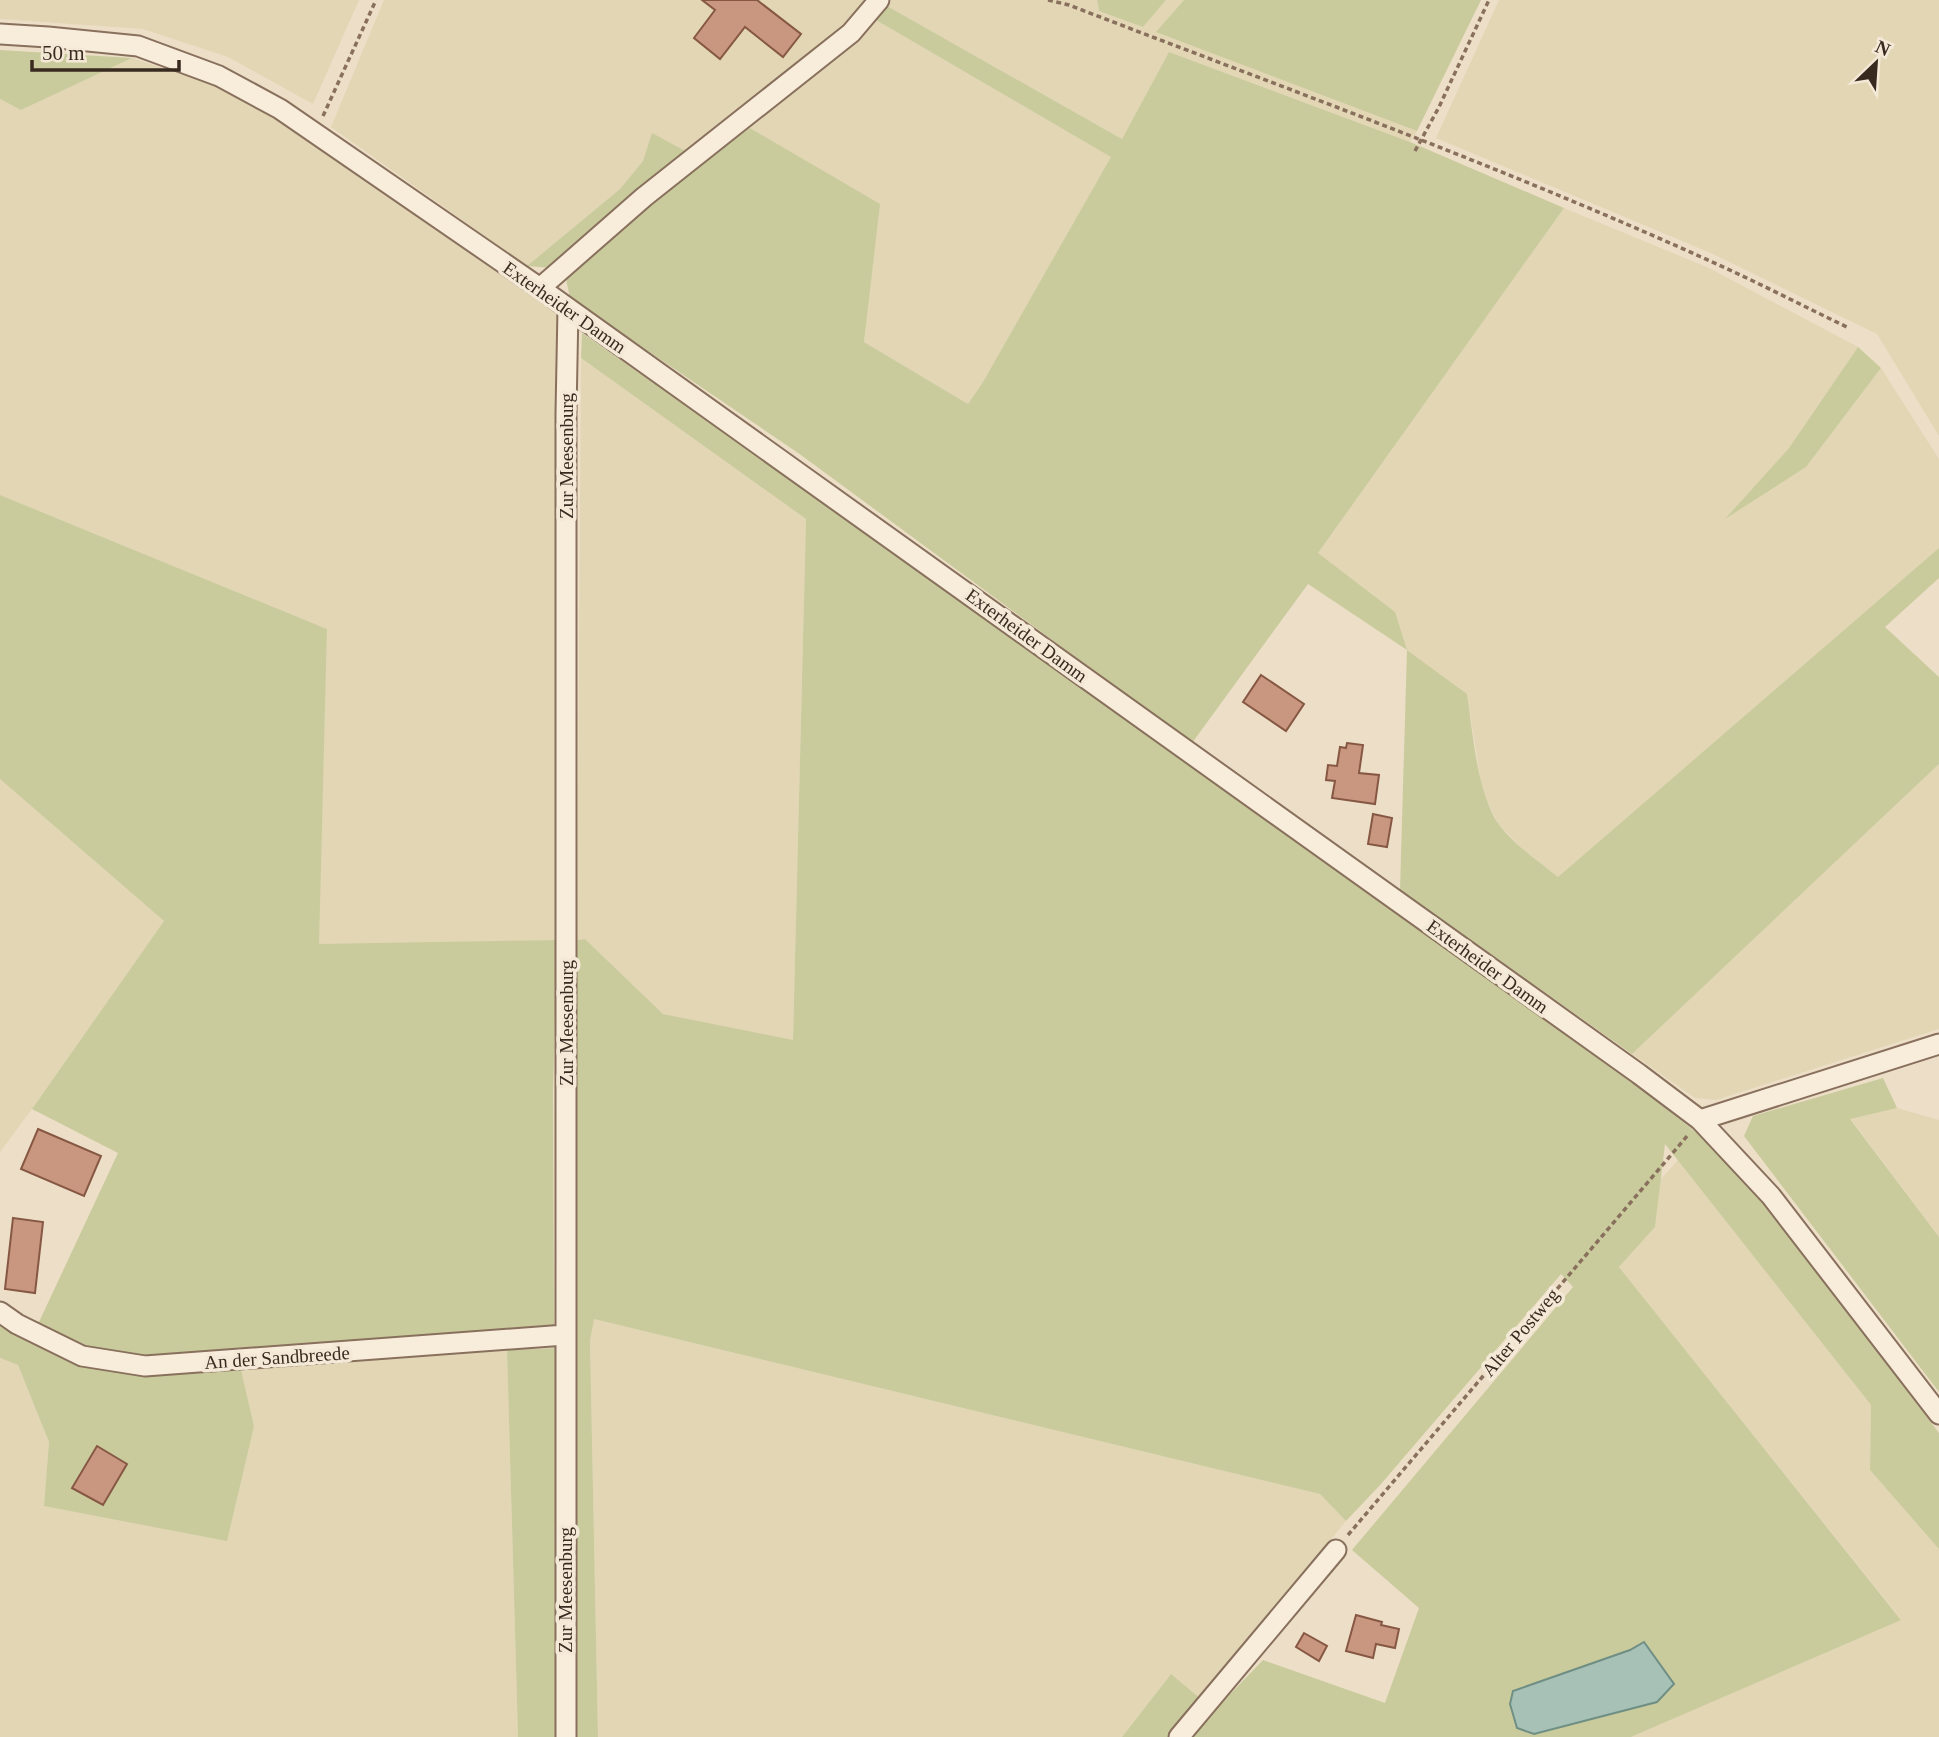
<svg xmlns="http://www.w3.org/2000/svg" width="1939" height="1737" font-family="Georgia,serif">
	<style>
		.farmland { fill: #e2d6b5 }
		.green { fill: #c9cb9c }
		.water { fill: #a8c1b7; stroke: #6f8f84; stroke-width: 2 }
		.building { fill: #c9977f; stroke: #865844; stroke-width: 2 }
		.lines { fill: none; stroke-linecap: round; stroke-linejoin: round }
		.street-casing { stroke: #88705d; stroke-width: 23 }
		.path { stroke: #88705d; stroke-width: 3.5; stroke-dasharray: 5 3.5; stroke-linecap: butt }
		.street { stroke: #f8ecdb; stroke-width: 19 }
		.labels { text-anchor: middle; stroke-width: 7; stroke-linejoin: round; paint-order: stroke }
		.street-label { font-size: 19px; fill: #392a20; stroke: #f4e9d7 }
	</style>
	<rect width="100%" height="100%" fill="#eddec7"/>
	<path class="farmland" d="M0 0H359L313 104 228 57 143 29 0 19Z
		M384 0H871L847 30 689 153 652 134 643 161 620 189 527 266 331 127Z
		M892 0H1097L1099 11 1143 27 1166 0H1184L1157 32 1417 131 1410 142 1169 52 1122 139 887 6Z
		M1499 0H1939V436L1877 334 1713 254 1436 138Z
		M876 20 1112 157 983 382 968 404 864 342 879 204 750 128Z
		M132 58 210 84 272 115 340 160 557 312V940L318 945 327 629 0 495V99L21 110Z
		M1564 208 1709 268 1858 347 1789 448 1728 516 1806 467 1881 368 1939 459V548L1558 877 1524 850 1499 825 1483 794 1467 694 1407 650 1394 612 1318 553Z
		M581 358 806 519 793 1041 663 1014 585 939 577 940Z
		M1939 764V1029L1716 1100 1695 1098 1632 1054Z
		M0 779 164 921 32 1109 0 1152Z
		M1897 1108 1939 1120V1237L1850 1118Z
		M1678 1160 1871 1405 1870 1470 1939 1549V1737H1631L1901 1619 1619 1267 1655 1227 1660 1180Z
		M594 1319 1320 1494 1346 1521 1201 1699 1171 1674 1122 1737H598L590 1341Z
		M507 1350 518 1737H0V1358L18 1365 49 1442 44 1506 123 1520 254 1426 240 1367Z"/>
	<path class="green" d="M1097 0H1166L1143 27 1099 11Z
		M1184 0H1481L1417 131 1156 32Z
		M887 6 1122 139 1169 52 1410 142 1564 208 1318 553 1395 612 1407 650 1467 694C1473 732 1477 796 1500 826 1516 846 1538 861 1558 877L1939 548V578L1885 627 1939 677V764L1632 1054 1400 890 1407 650 1308 584 1192 743 801 455 570 298 566 279 580 265 690 171 750 128 880 204 864 342 968 404 983 382 1111 157 876 20Z
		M0 50 132 58 21 110 0 99Z
		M652 133 689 153 551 268 527 266 620 189 643 161Z
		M582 333C936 580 1286 834 1637 1085L1708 1142 1766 1205 1939 1433V1549L1870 1470 1871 1405 1665 1144 1655 1227 1619 1267 1901 1620 1631 1737H1192L1215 1710 1263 1660 1385 1703 1419 1608 1352 1550 1573 1287 1561 1274 1381 1484 1346 1521 1320 1494 594 1319 590 1341 598 1737H576L574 1082 577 940 585 939 663 1014 793 1040 806 519 581 358Z
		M1858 347 1881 368 1806 467 1725 519 1789 448Z
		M0 495 327 629 319 944 557 940 553 1093 554 1326 237 1353 254 1426 227 1541 44 1506 49 1442 18 1365 0 1358V1307L39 1322 118 1153 32 1109 164 921 0 779Z
		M1883 1078 1897 1108 1850 1119 1939 1237V1392L1744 1136 1753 1116Z
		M555 1348 556 1737H518L507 1350Z
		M1171 1674 1201 1699 1170 1737H1122Z"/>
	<path class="water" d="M1644 1642 1674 1684 1657 1702 1534 1734 1517 1728 1510 1704 1513 1691 1630 1650Z"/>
	<path class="building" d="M702 0H757L801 34 783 57 745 27 720 59 694 38 715 10Z
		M1261 675 1304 704 1286 731 1243 702Z
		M1347 743 1363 745 1359 773 1379 775 1375 804 1332 798 1335 781 1326 780 1328 765 1337 766 1340 747 1346 748Z
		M1373 814 1392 818 1387 847 1368 844Z
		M38 1129 101 1156 84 1196 21 1169Z
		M13 1218 43 1222 35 1293 5 1289Z
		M97 1446 127 1464 103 1505 72 1488Z
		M1356 1615 1382 1622 1381 1625 1399 1629 1395 1648 1376 1644 1373 1658 1346 1651Z
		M1304 1633 1327 1646 1319 1661 1296 1647Z"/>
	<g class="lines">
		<g class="street-casing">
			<path id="street" d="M0 34 48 37 138 46 219 76 280 109 540 288 1639 1074 1700 1120 1771 1196 1939 1414
				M540 288 644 197 851 33 879 0
				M1700 1120 1939 1044
				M0 1312 17 1324 82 1356 145 1366 565 1335
				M566 1737V413L568 308
				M1179 1737 1336 1550"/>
		</g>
		<path class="path" d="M1048 0 1069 5C1284 88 1501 166 1710 261 1757 282 1803 306 1849 328
			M323 116 376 0
			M1415 151 1439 107 1489 0
			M1348 1535 1688 1135"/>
		<use href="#street" class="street"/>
	</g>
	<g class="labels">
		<g class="street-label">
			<text transform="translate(565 307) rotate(35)" y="7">Exterheider Damm</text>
			<text transform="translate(566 456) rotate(-90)" y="7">Zur Meesenburg</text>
			<text transform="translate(1027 635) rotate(36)" y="7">Exterheider Damm</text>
			<text transform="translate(1488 966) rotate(36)" y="7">Exterheider Damm</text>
			<text transform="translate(566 1023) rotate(-90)" y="7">Zur Meesenburg</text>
			<text transform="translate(1520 1332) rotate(-50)" y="7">Alter Postweg</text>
			<text transform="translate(277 1357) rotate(-4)" y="7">An der Sandbreede</text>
			<text transform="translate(565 1590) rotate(-90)" y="7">Zur Meesenburg</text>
		</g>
	</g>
	<g transform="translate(1876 63) rotate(25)" stroke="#f4e9d7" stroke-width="5" paint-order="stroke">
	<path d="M0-5L12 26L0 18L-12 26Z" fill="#392a20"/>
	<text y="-10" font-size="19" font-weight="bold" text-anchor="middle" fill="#392a20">N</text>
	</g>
	<path d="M32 60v10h147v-10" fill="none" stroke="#392a20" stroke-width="3.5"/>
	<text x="42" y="60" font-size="21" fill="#392a20" stroke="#f4e9d7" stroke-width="5" paint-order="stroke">50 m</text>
</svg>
